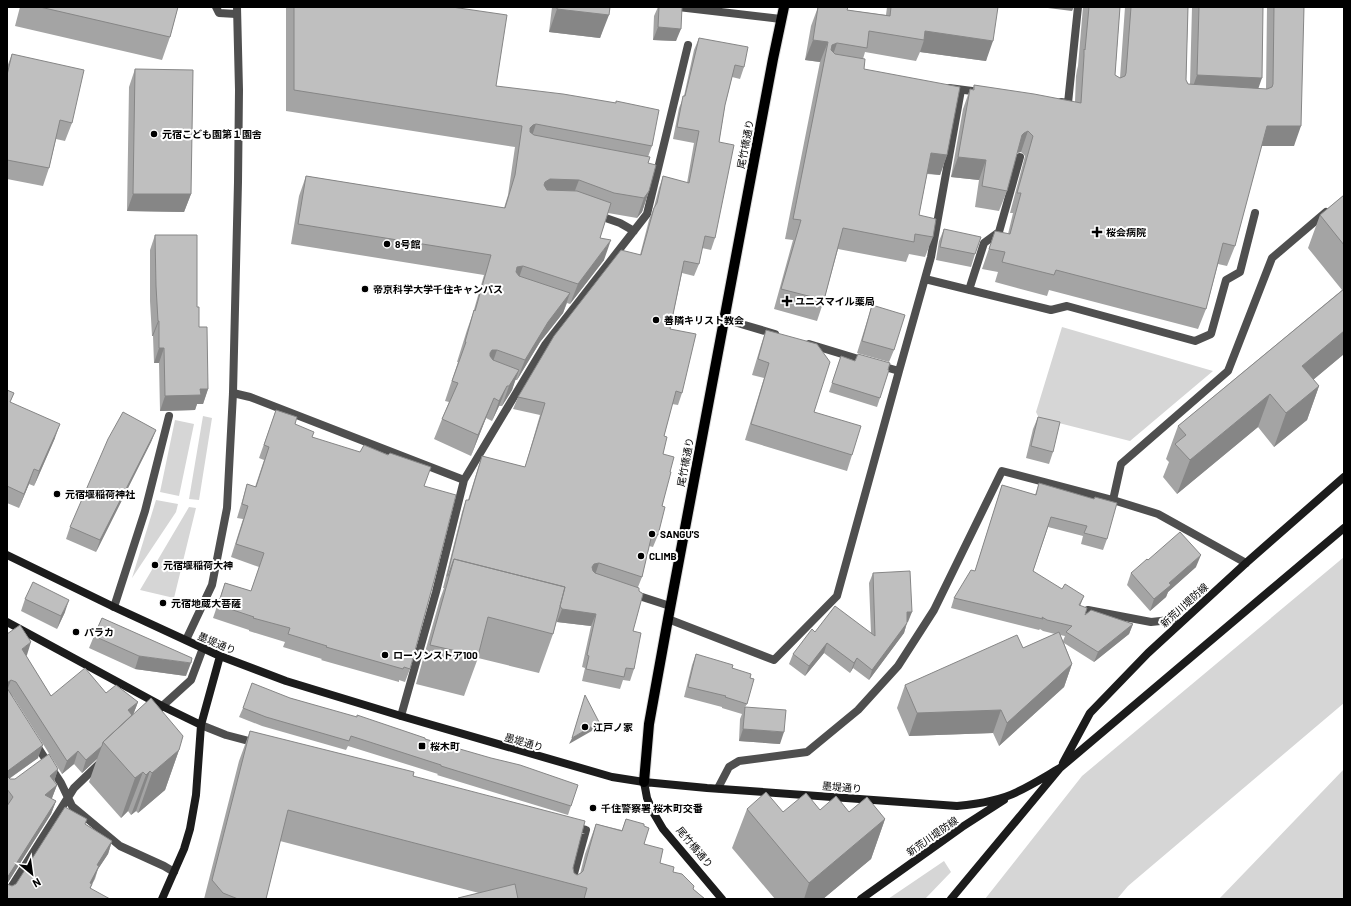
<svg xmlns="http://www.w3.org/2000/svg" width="1351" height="906" font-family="Barlow,'Noto Sans JP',sans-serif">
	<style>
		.green { fill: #d6d6d6 }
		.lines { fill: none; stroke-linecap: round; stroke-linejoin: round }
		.primary-casing { stroke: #dbdbdb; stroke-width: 12 }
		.lane { stroke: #4f4f4f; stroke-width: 8 }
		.street { stroke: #4f4f4f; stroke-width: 8 }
		.secondary { stroke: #1c1c1c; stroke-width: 8 }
		.primary { stroke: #000; stroke-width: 10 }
		.wall { fill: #a4a4a4; fill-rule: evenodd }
		.shaded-wall { fill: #868686 }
		.building { fill: #bfbfbf; stroke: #868686 }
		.poi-dot { fill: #000; stroke: #fff; stroke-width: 1.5 }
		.labels { text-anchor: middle; stroke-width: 4; stroke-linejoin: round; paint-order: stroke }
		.poi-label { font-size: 10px; font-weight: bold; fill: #000; stroke: #fff; text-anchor: start }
		.street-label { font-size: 10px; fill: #000; stroke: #fff }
	</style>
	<rect width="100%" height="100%" fill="#fff"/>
	<path class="green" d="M1062 327 1213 371 1130 441 1039 418 1036 412Z
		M203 416 212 418 199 500 189 499Z
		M175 420 194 424 179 496 160 492Z
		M156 500 178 504 176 512 132 578Z
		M189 507 196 508 174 598 140 590Z
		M1344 557V703L1128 886 1117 899H985L1082 776Z
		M1344 769V899H1219Z
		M944 861 951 872 925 899H888Z"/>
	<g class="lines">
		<g class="primary-casing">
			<path id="primary" d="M644 782 649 724 668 619 773 59 784 7"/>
		</g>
		<path class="lane" d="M216 7 219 13 236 14
			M678 7 781 19
			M597 215 620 223 634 231
			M925 279 1051 310 1067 306 1195 341 1211 334 1226 280 1240 272 1255 213
			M969 290 984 243 999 232 1020 157
			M724 319 775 334
			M809 344 865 361
			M878 365 899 371
			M233 393 250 397 464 480
			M1113 500 1121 464 1228 371 1272 258 1326 212
			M633 594 670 606
			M114 607 145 511 169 416
			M1088 610 1151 622 1170 620 1178 624
			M668 619 774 660 837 596 899 371 931 257 961 90
			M401 716 436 592 464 480 545 345 647 214 688 45
			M201 725 226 735 256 743
			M567 899 586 830 574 827"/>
		<path class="street" d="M949 88 980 92
			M1061 102 1068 103 1078 7
			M186 640 212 585 227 508 233 393 238 182 239 90 237 7
			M158 710 191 680 203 648
			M35 743 61 783 72 806 120 846 164 866 174 872
			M718 788 729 767 739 761 807 752 858 710 898 666 934 610 1002 471 1113 500 1158 514 1246 563
			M7 894 74 788 101 762"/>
		<path class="secondary" d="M7 555 114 607 220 656 286 681 401 716 612 777 644 782 707 788 957 806C978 804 999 801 1017 792 1032 785 1046 776 1060 768
			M7 622 162 706 201 725
			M1063 763 1090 713 1148 653 1246 563 1344 477
			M644 782 647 798 653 812 663 829 722 899
			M162 899 184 849 190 829 196 795 201 725 220 656
			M861 899 962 827 1004 800
			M951 899 1060 768 1344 528"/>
		<use href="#primary" class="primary"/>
	</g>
	<path class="wall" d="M20 7H178L170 37 162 60 15 26Z
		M286 7H452L496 86 616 103V101L652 146 648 157 649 191 642 212 637 218 608 213 600 238 604 260 570 304 567 303 563 313 540 342 517 380H515L512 390 502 406H499L492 421 486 418 471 456 434 439 442 419 449 402 445 401 458 362H457L467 330 473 313 484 275 291 244 299 196 306 176 504 208 508 195 515 147 286 111Z
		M552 7H610L600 38 549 32Z
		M658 7H682L676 41 653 40 654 16Z
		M818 7 847 10 886 15 887 7H998L986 61 920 52 916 61 865 52 863 59 864 69 947 155 940 175 927 174 919 215 933 237 925 257 909 254 906 262 838 249 824 300 817 321 774 309 793 240 785 239 820 62 805 60 811 26Z
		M1083 7H1120L1115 75 1120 78 1125 7H1188L1186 80 1188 84H1190L1192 7H1263L1258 89H1266L1267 7H1304L1294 146H1261L1235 246 1227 266 1218 264 1206 309 1198 329 1049 290 1047 296 995 282 998 272 982 269 995 231 1008 234 1013 213H1010L1025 156 1021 152 1017 153 1007 191 999 211 975 207 979 180 951 177 963 109 970 89H973L974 85 1075 102 1076 76 1077 70 1078 66Z
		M699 38 744 67 740 79 732 77 725 105 719 142 715 238 711 250 702 248 699 264 694 276 682 273 670 329 682 393 678 405 672 404 664 436 663 454 670 472 662 506 658 535 653 547 649 546 642 577 638 587 633 631 634 669 630 681 623 680 620 689 582 681 585 668 582 667 591 626 557 622V620L553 634 539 673 478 658 464 696 416 684 440 599 444 588H443L462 512 466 500H468L478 468 482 456 525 467 540 415 513 409 518 397 640 255 649 220 654 207 659 188 663 176 687 183 694 143 673 139 679 108 684 96 694 50Z
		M12 54 72 123 65 141 56 139 49 168 43 186 7 179V67Z
		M135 69 191 194 184 212 127 211 129 87Z
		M1344 195V354L1313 380 1319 386 1307 420 1274 447 1258 427 1177 494 1163 477 1169 462 1166 459 1178 426 1342 290 1308 248 1320 215Z
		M944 229 975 254 971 267 936 260 939 241Z
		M155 235 197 307 199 327 208 389 203 404H197L195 410 160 411 159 363H154L153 336H152L150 301V250Z
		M872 305 894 350 889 362 857 353 868 318Z
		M766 330 814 412 852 455 847 471 745 440 764 378 752 375 761 345Z
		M858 354 880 398 877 407 829 392 841 356 855 361Z
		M7 390 14 393 10 402 55 438 34 486 29 484 19 508 7 503Z
		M276 410 312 437 424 486 410 669 405 682 399 680V682L321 660 322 659 283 647 285 642 249 631V630L213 618 225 583 251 591 259 567 231 557 243 519 237 518 243 498 247 484 255 487 264 460 259 458Z
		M1038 417 1053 452 1049 464 1026 458 1033 429Z
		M156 430 151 442 96 552 66 539 70 527Z
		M1039 483 1107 539 1103 550 1081 544 1083 536 1048 527 1033 571 1081 606 1085 615 1133 624 1129 634 1094 662 1064 643 1072 664 1064 687 999 746 993 733 909 736 897 708 905 685 1023 648 1055 634 1043 631 1040 629 1039 630 951 608 954 598 975 571 1002 485 1035 495ZM1060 635 1065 636 1063 641Z
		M1148 560 1196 567 1168 592 1166 597 1150 611 1127 585 1131 573Z
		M873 573 908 622H907L904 633 869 680 853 668 850 673 824 653 805 676 789 664 793 654 815 632 871 633 869 583Z
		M25 599 65 612 57 629 21 611Z
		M7 634 27 655 26 656 51 696 106 693 138 702 133 715 179 750 165 790 138 813 136 811 131 815 128 811 121 818 89 782 97 759 82 773 74 764 62 774 12 695 38 758 9 779H15L58 769 54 781 57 785 52 798 51 799 56 801 51 814 7 884 12 886 16 884 85 824 112 841 108 854 98 869 95 879 90 888 7 899Z
		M94 636 186 676 135 669 89 648Z
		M696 654 732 668 750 678 747 704 745 707 780 744 739 741 740 719 742 714 722 708V707L684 697 692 665Z
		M290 698 425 739 571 806 568 815 437 775 438 774 348 746 346 750 262 726 239 717 243 708Z
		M250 731 413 776 573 868 574 873 577 875 580 874 585 854 596 824 622 830 626 819 644 826V844L660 863 673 872 705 899H458V898L479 893 280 841 266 899H204L239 761Z
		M747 809 783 812 820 810 849 812 885 819 871 859 823 899H775L732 848Z"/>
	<path class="shaded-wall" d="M1040 7H1074L1072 11Z
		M557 9 609 15 600 38 549 32Z
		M658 27 681 29 676 41 653 40Z
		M925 31 993 41 986 61 920 52 924 40Z
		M813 40 828 42 820 62 805 60Z
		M837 43 830 64 825 65 832 45Z
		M1197 75 1262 78 1255 98 1190 95Z
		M536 124 529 145 530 128 533 125Z
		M1267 126H1301L1294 146H1259Z
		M1028 131 1021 152 1016 153 1022 135 1024 133Z
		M931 153 947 155 940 175 924 173Z
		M958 157 986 160 979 180 951 177Z
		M550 179 579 180 571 201 538 202 545 182Z
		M649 191 642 212 637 218 644 198Z
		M133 194H191L184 212 127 211Z
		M611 240 604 260 570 304 578 284Z
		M523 266 516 286 510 287 517 267Z
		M570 293 563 313 540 342 517 380 525 360 548 322Z
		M158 321H159L153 336H152Z
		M1344 331V354L1290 399 1302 366Z
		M159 348H164L159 363H154Z
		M492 350H497L490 370V353Z
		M519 370 512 390 502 406 509 386Z
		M507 386 499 406 492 421 499 401Z
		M1319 386 1307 420 1274 447 1286 413Z
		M200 389H208L203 404H197L195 410 160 411 165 396Z
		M1270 394 1258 427 1177 494 1190 460Z
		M494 398 486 418 471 456 478 435Z
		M60 424 55 438 34 486 39 471Z
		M156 430 151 442 96 552 100 540Z
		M34 469 29 484 19 508 24 494Z
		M1201 555 1196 567 1168 592 1166 597 1150 611 1154 599 1169 583Z
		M599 563 595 575 590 576 592 567 594 564Z
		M1084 596 1080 606 1079 605Z
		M69 600 65 612 57 629 61 616Z
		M562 609 596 614 591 626 557 622Z
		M907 612H912L908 622H903Z
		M907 623 904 633 869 680 872 670Z
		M1133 624 1129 634 1094 662 1098 652Z
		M31 642 27 655 17 662 22 649Z
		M827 643 824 653 805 676 809 666Z
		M139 656 191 663 186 676 135 669Z
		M857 658 853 668 850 673 854 663Z
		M1072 664 1064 687 999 746 1007 723Z
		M11 680 7 691V683Z
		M138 702 133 715 123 723 128 710Z
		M1001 710 993 733 909 736 917 713Z
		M599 722 597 728 569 744 572 738Z
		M743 729 784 732 780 744 739 741Z
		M43 745 38 758 7 780V772L9 770Z
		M102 746 97 759 82 773 86 760Z
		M179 750 165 790 138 813 152 773Z
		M78 751 74 764 62 774 67 761Z
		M58 769 54 782 50 776Z
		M150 771 136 811 131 815 146 775Z
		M143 772 128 811 121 818 135 778Z
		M57 785 52 798 40 808 45 795Z
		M56 801 51 814 7 884V878Z
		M885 819 871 859 823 899H804L809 883Z
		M112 841 108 854 98 869 87 897 90 883 97 865Z"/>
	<path class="building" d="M40 7H178L170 37Z
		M294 7H452L507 15 496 86 563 94 616 103V101L659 110 652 146 536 124 533 125 530 128V132L534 135 650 157 648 163 656 165 649 191 644 198 614 193 579 180 550 179 545 182 544 185 547 190 577 191 611 203 600 238 611 240 578 284 523 266 517 267 516 272 519 276 570 293 548 322 525 360 497 350H492L490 353V356L493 360 519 370 509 386H507L499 401 494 398 478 435 442 419 458 383 452 381 466 342H465L474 310 475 311 491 255 298 224 306 176 505 208 515 175 522 126 294 90Z
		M557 7H610L609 15 557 9Z
		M659 7H682L681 29 658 27Z
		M818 7H848L847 10 890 16 891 7H998L993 41 925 31 924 40 869 31 867 48 837 43 832 45 831 50 835 54 865 59 864 69 960 87 947 155 931 153 919 215 936 219 933 237 915 234 914 242 843 228 824 300 781 289 801 220 793 219 828 42 813 40Z
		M1089 7H1120L1115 75 1120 78 1125 76 1126 73 1131 7H1188L1186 80 1188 84 1267 89 1272 87 1273 84 1274 7H1304L1301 126H1267L1235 246 1223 243 1206 309 1056 270 1054 275 1002 262 1005 252 989 249 995 231 1010 234 1021 193H1017L1033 136 1028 131 1024 133 1022 135 1007 191 982 186 986 160 958 157 970 89 974 90V85L1034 94 1081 103 1084 56V49L1085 50Z
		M1199 7H1263L1262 78 1197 75Z
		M699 38 748 47 744 67 735 65 725 105 719 142 734 145 715 238 705 236 699 264 684 261 670 329 696 334 682 393 676 391 664 436 667 437 663 454 674 457 670 472H671L662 506 665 507 658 535 652 534 642 577 599 563 594 564 592 567 593 571 595 573 639 588V591L643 594 633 631 641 633 634 669 626 668 624 677 586 669 589 656 587 655 596 614 562 609 560 606 565 587 454 559 448 576H447L466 500H469L482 456 525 467 545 403 518 397 554 336 621 250 641 255 654 208 657 203 663 176 689 183 699 131 677 127 683 96H685Z
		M12 54 84 70 72 123 60 120 49 168 7 160V75Z
		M135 69 193 70 191 194H133Z
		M1344 195V245L1320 215Z
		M944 229 981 237 975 254 940 247Z
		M155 235H197V307H199V327H207L208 389H200L201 395 165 396 164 348H159V321H158L156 286Z
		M1344 289V331L1302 366 1319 386 1286 413 1270 394 1190 460 1175 444 1186 435 1178 426Z
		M872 305 905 315 894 350 862 341Z
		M766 330 817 344 830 362 814 412 861 426 852 455 751 424 769 363 758 359Z
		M858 354 890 363 888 370H889L880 398 832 383 841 356 855 361Z
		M7 390 14 393 10 402 60 424 39 471 34 469 24 494 7 486Z
		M276 410 297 417 295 424 314 432 312 437 360 452 364 445 388 455 390 453 431 467 424 486 456 495 435 577 410 669 404 667 403 669 326 647 327 646 288 634 290 628 253 618 254 617 218 605 225 583 251 591 264 553 236 544 248 506 242 504 247 484 256 487 269 447 264 445Z
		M123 412 156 430 100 540 70 527 108 439Z
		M1038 417 1060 422 1053 452 1031 446Z
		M1039 483 1094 499 1095 497 1117 503 1107 539 1084 533 1087 526 1051 517 1033 571 1062 589 1065 584 1084 596 1079 605 1087 608 1085 615 1091 610 1133 624 1098 652 1066 632 1072 626 1047 620 1042 617 1043 619 954 598 971 570 975 571 1002 485 1036 495Z
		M1180 532 1201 555 1169 583 1171 585 1154 599 1131 573 1147 559 1148 560Z
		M454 559 565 587 553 634 488 617 478 656 430 645Z
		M910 571 912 612H907V623L872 670 857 658 854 663 827 643 809 666 793 654 812 629 815 632 835 606 875 636 873 573Z
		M33 582 69 600 61 616 25 599Z
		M102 618 192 658 191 663 139 656 94 636Z
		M20 625 31 642 22 649 51 696 85 668 106 693 116 685 138 702 128 710 132 715 103 742 102 746 86 760 78 751 67 761 16 682 11 680 7 683V634Z
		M1059 632 1072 664 1007 723 1001 710 917 713 905 685 1017 635 1023 648Z
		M696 654 733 665 732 668 751 674 750 678 754 679 747 704 725 697 726 696 688 687Z
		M252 683 290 698 357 717V715L425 738V739L491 758 520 765 578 785 571 806 441 766V765L351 736 349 741 266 717 243 708Z
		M7 687V688L43 745 9 770 7 772Z
		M585 695 599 722 572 738Z
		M151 698 183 736 179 750 152 773 150 771 146 775 143 772 135 778 103 742Z
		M745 707 786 710 784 732 743 729Z
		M250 731 414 772 413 776 585 821 573 868 574 873 577 875 581 873 583 871 596 824 622 831 626 819 644 824V826L649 828 644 844 663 849 660 863 674 867 673 872 682 874 694 886 693 889 705 899H584L587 888 288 810 266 899H238L223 893 212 880Z
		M49 754 58 769 50 776 57 785 45 795 56 801 7 878V884L12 886 16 884 65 807 87 819 85 824 112 841 97 865 99 866 90 883 92 884 90 888 110 899H7V806L13 797 7 789V776L10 779H15Z
		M766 792 783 812 806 793 820 810 836 796 849 812 867 797 885 819 809 883 747 809Z
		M515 884 518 899H459L458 898Z"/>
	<g class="poi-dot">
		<circle cx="154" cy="134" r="4"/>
		<path d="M1095 226h4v4h4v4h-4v4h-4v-4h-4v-4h4z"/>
		<circle cx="387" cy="244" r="4"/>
		<circle cx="365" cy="289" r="4"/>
		<path d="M785 295h4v4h4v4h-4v4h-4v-4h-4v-4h4z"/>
		<circle cx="656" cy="320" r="4"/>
		<circle cx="57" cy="494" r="4"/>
		<circle cx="652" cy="534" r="4"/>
		<circle cx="641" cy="556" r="4"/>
		<circle cx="155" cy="565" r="4"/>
		<circle cx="163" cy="603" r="4"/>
		<circle cx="76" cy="632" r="4"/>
		<circle cx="385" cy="655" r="4"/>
		<circle cx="585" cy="727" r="4"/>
		<rect x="418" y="742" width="8" height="8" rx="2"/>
		<circle cx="593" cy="808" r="4"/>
	</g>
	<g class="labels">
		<g class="poi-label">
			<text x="162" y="138">元宿こども園第１園舎</text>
			<text x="1106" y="236">桜会病院</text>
			<text x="395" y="248">8号館</text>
			<text x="373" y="293">帝京科学大学千住キャンパス</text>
			<text x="795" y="305">ユニスマイル薬局</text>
			<text x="664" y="324">善隣キリスト教会</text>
			<text x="65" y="498">元宿堰稲荷神社</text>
			<text x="660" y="538">SANGU'S</text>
			<text x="649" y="560">CLIMB</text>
			<text x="163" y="569">元宿堰稲荷大神</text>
			<text x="171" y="607">元宿地蔵大菩薩</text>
			<text x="84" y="636">パラカ</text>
			<text x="393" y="659">ローソンストア100</text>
			<text x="593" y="731">江戸ノ家</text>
			<text x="430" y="750">桜木町</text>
			<text x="601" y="812">千住警察署 桜木町交番</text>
		</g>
		<g class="street-label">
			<text transform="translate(745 144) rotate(-79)" y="4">尾竹橋通り</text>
			<text transform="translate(685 462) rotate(-79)" y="4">尾竹橋通り</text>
			<text transform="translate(1184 605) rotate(-42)" y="4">新荒川堤防線</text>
			<text transform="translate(217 643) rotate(23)" y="4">墨堤通り</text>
			<text transform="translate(524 742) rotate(16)" y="4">墨堤通り</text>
			<text transform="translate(842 787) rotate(4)" y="4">墨堤通り</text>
			<text transform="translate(932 836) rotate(-35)" y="4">新荒川堤防線</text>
			<text transform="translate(695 847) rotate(50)" y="4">尾竹橋通り</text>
		</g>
	</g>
	<rect width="1351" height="906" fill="none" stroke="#000000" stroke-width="16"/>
	<g transform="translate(32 874) rotate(151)" stroke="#ffffff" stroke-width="3" paint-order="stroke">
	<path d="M0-3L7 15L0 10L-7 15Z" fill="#000000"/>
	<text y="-6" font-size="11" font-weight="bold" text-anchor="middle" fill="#000000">N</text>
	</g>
</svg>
